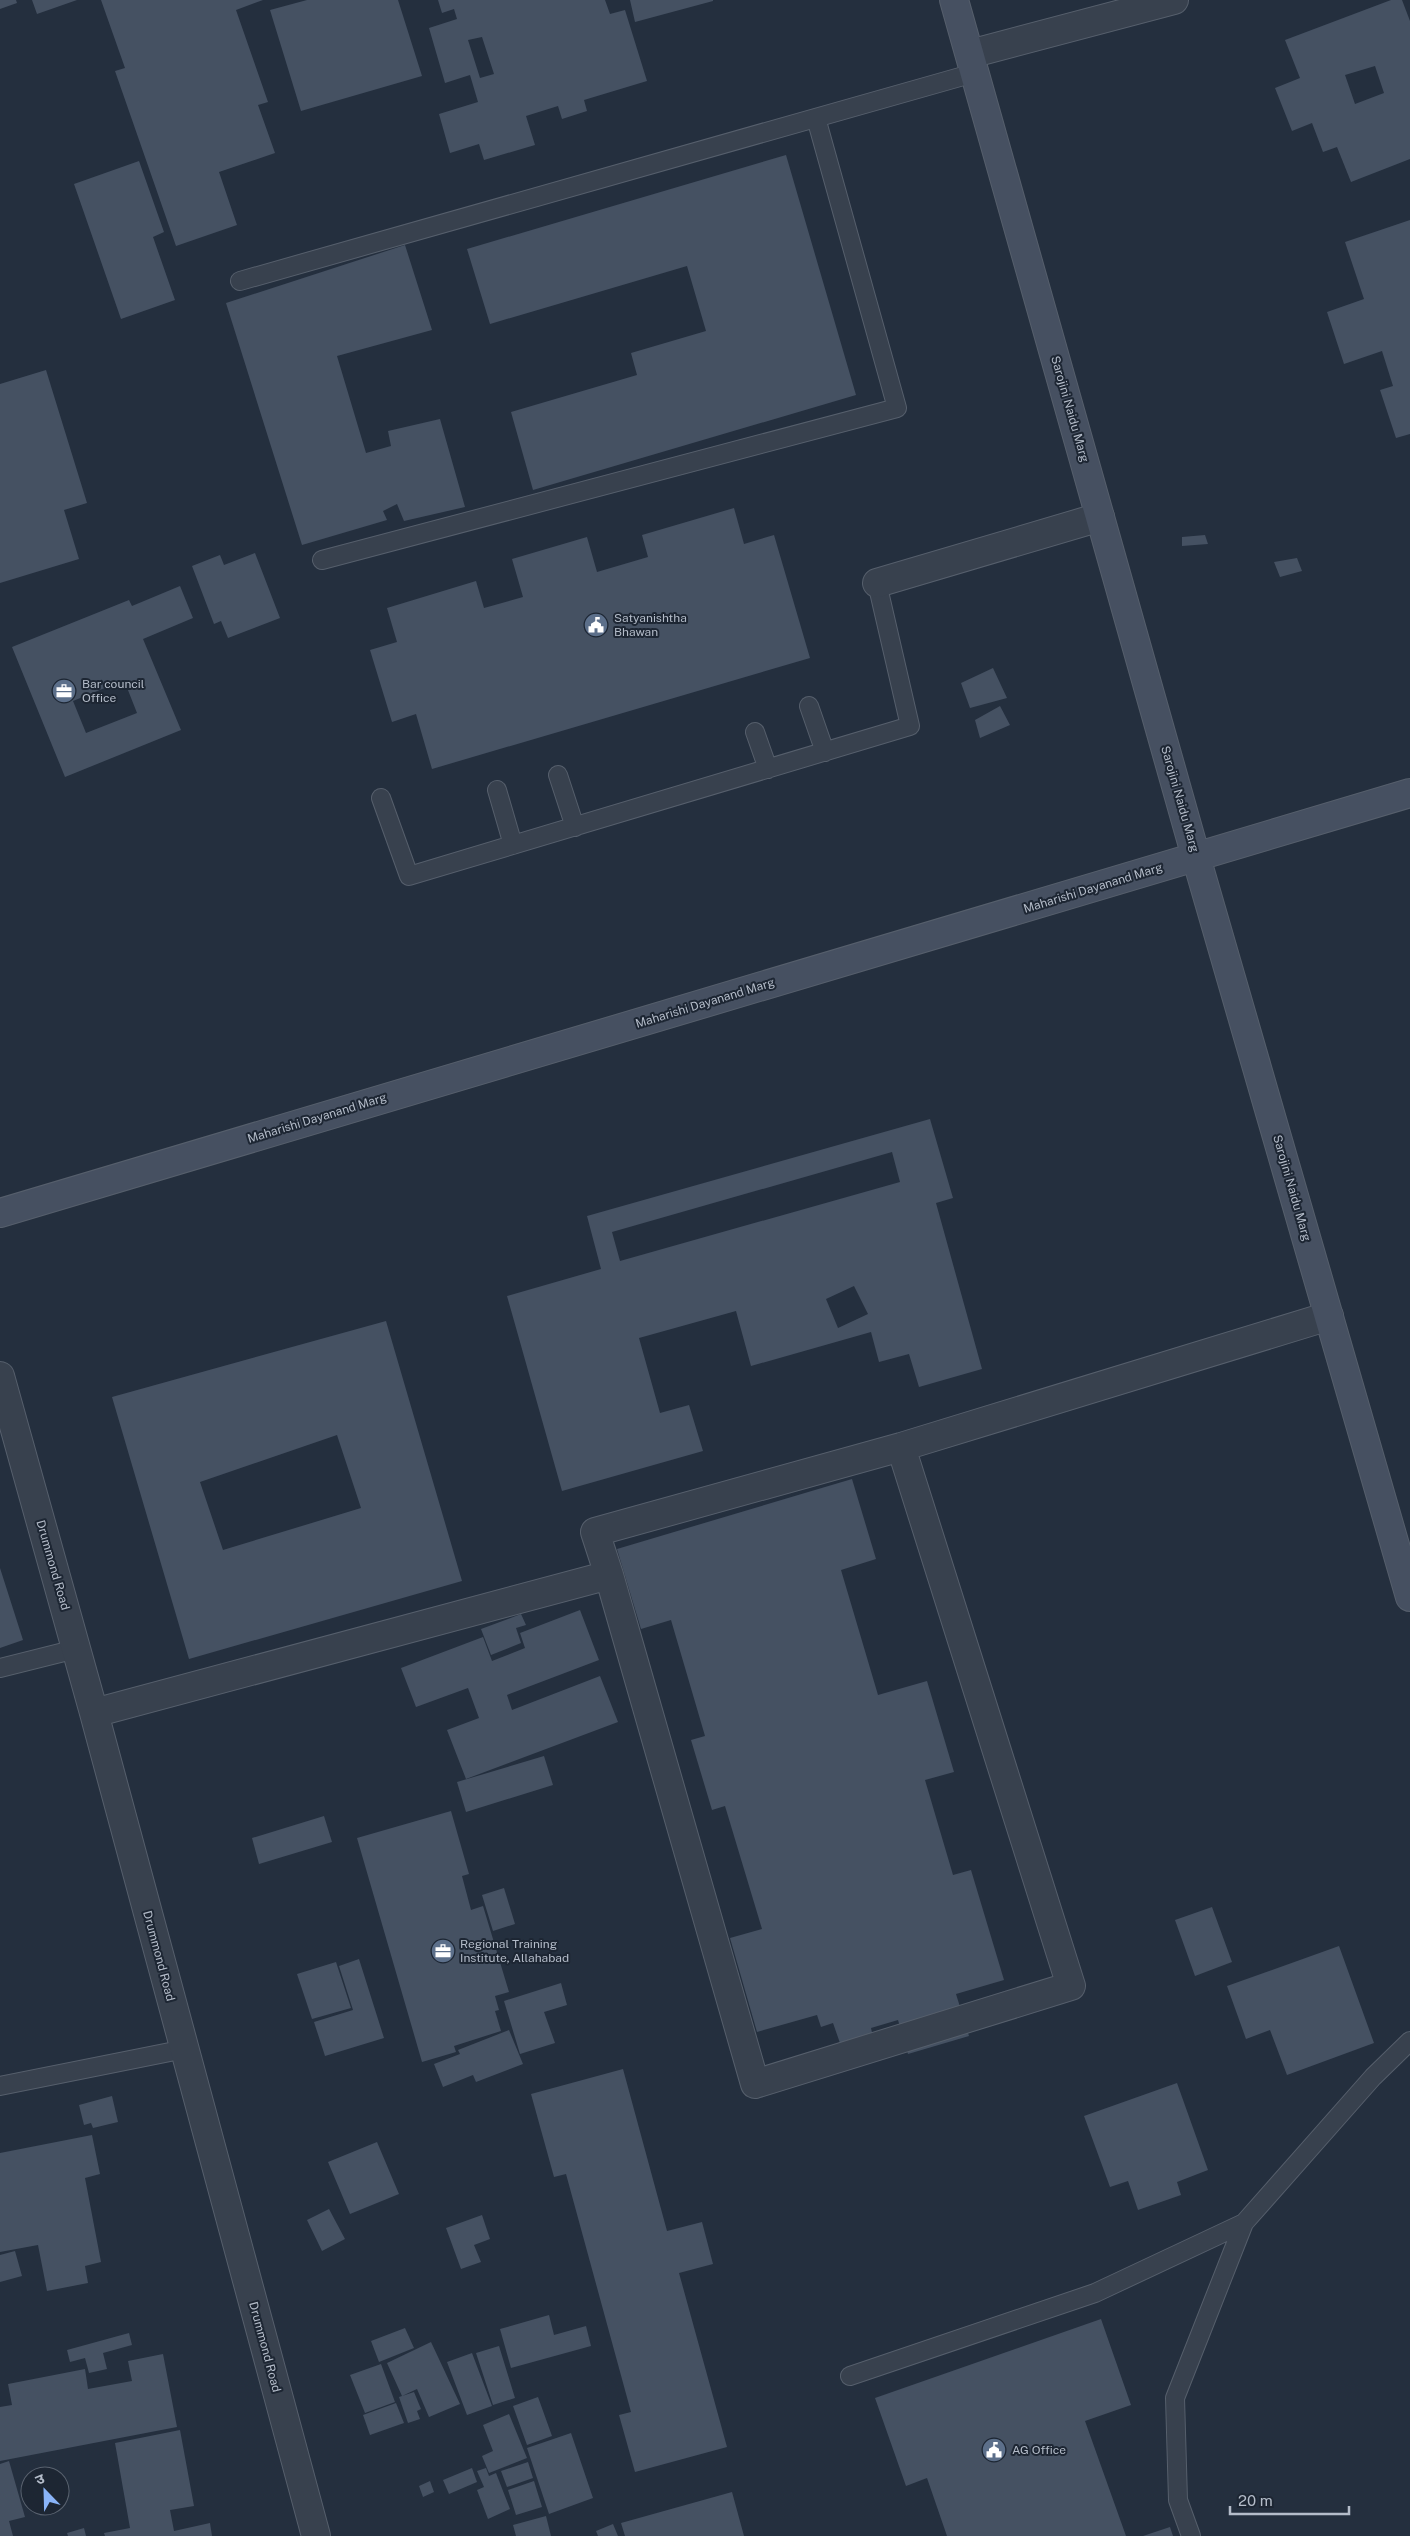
<svg xmlns="http://www.w3.org/2000/svg" width="1410" height="2536" font-family="'Public Sans','Noto Sans Devanagari',sans-serif">
	<style>
		.building { fill: #455162; fill-rule: evenodd }
		.lines { fill: none; stroke-linecap: round; stroke-linejoin: round }
		.lane-casing { stroke: #565f6c; stroke-width: 20 }
		.street-casing { stroke: #565f6c; stroke-width: 30 }
		.secondary-casing { stroke: #565f6c; stroke-width: 30 }
		.lane { stroke: #38414e; stroke-width: 18 }
		.street { stroke: #38414e; stroke-width: 28 }
		.secondary { stroke: #465061; stroke-width: 28 }
		.labels { text-anchor: middle; stroke-width: 4; stroke-linejoin: round; paint-order: stroke }
		.street-label { font-size: 12px; fill: #b4bcc9; stroke: #1d2633 }
		.poi-label { font-size: 12px; fill: #b4bcc9; stroke: #1d2633; text-anchor: start }
	</style>
	<rect width="100%" height="100%" fill="#242f3e"/>
	<path class="building" d="M0 0H16L17 3 0 9Z
		M32 0H77L37 14Z
		M101 0H263L236 10 268 102 258 105 275 153 219 172 237 225 176 246 115 71 125 68Z
		M307 0H398L422 76 301 111 270 10Z
		M438 0H605L610 14 625 10 647 81 584 100 587 111 562 119 558 106 526 116 535 145 484 160 479 144 450 153 439 114 478 102 470 75 445 83 429 28 457 19 454 9 442 13ZM482 37 494 74 480 78 468 40Z
		M630 0H713V1L635 22Z
		M1391 0H1402L1410 21V159L1351 182 1337 147 1323 152 1312 123 1292 131 1275 88 1300 78 1285 40ZM1375 66 1384 93 1355 104 1345 75Z
		M786 155 856 395 533 490 511 412 637 375 631 353 706 331 687 266 490 324 467 249Z
		M139 161 164 232 153 237 175 300 121 319 74 184Z
		M1410 220V434L1396 438 1380 390 1393 386 1382 351 1344 364 1327 312 1364 299 1345 242Z
		M405 245 432 330 337 356 366 453 391 446 388 431 440 419 465 507 404 521 397 504 383 511 387 520 302 545 226 303Z
		M46 370 87 503 64 510 79 559 0 583V384Z
		M734 508 744 544 774 535 810 658 432 769 416 714 392 722 370 650 397 642 387 608 476 581 484 608 523 597 512 559 587 537 597 572 648 557 642 535Z
		M1205 535 1208 544 1182 546V537Z
		M255 553 280 618 228 638 221 621 214 624 192 566 220 555 224 565Z
		M1297 558 1302 571 1280 577 1274 562Z
		M180 586 193 618 143 639 181 730 65 777 12 647 129 600 132 606ZM124 680 137 713 86 733 73 701Z
		M993 668 1007 698 970 708 961 683Z
		M1000 706 1010 725 980 738 975 720Z
		M930 1119 953 1198 936 1203 982 1369 919 1387 909 1354 879 1362 871 1332 751 1366 736 1311 639 1338 660 1413 689 1405 703 1451 562 1491 507 1296 601 1269 587 1216ZM892 1152 900 1182 620 1261 612 1232ZM854 1286 868 1314 838 1328 826 1299Z
		M386 1321 462 1581 189 1659 112 1397ZM337 1435 361 1508 223 1550 200 1482Z
		M852 1479 876 1559 841 1570 878 1695 927 1681 954 1772 925 1780 953 1875 971 1870 1004 1980 956 1994 969 2036 908 2054 898 2020 871 2028 873 2037 841 2046 833 2023 821 2027 817 2015 757 2032 730 1938 762 1929 725 1806 712 1810 691 1740 705 1736 671 1620 641 1629 617 1549Z
		M0 1568 23 1640 0 1648Z
		M580 1610 599 1660 507 1695 512 1710 600 1676 618 1722 466 1779 447 1730 479 1718 468 1688 416 1707 401 1668 483 1637 492 1661 525 1648 520 1633Z
		M521 1614 526 1625 516 1628 521 1643 491 1655 481 1629Z
		M544 1756 553 1785 466 1812 457 1782Z
		M451 1811 469 1874 462 1876 471 1910 483 1906 509 1992 495 1996 499 2010 495 2011 501 2031 454 2046 456 2052 422 2062 357 1838Z
		M324 1816 332 1842 259 1864 252 1838Z
		M504 1888 515 1924 493 1931 482 1895Z
		M1212 1907 1232 1962 1195 1976 1175 1920Z
		M1339 1946 1374 2043 1287 2075 1270 2030 1246 2039 1227 1986Z
		M359 1959 384 2038 325 2056 314 2022 353 2010 339 1966Z
		M336 1962 351 2008 312 2019 297 1974Z
		M561 1983 567 2005 544 2012 555 2043 520 2054 504 2001Z
		M509 2030 523 2064 476 2082 473 2075 443 2087 434 2064 460 2054 458 2050Z
		M623 2069 667 2231 702 2222 713 2264 679 2273 727 2447 635 2472 619 2415 631 2412 566 2174 554 2177 531 2094Z
		M1177 2083 1208 2170 1177 2182 1181 2195 1138 2210 1128 2181 1110 2187 1084 2116Z
		M112 2096 118 2122 93 2128 91 2123 84 2125 79 2105Z
		M92 2135 100 2174 85 2178 101 2262 85 2266 88 2283 47 2291 38 2245 0 2252V2153Z
		M377 2142 399 2194 350 2214 328 2162Z
		M329 2209 345 2239 322 2251 307 2220Z
		M482 2215 490 2239 474 2245 481 2262 461 2269 446 2228Z
		M15 2251 22 2276 0 2282V2255Z
		M549 2315 554 2335 586 2326 591 2346 511 2368 500 2329Z
		M1101 2319 1131 2405 1085 2421 1126 2536H947L927 2478 906 2486 875 2398Z
		M405 2328 414 2348 379 2362 371 2341Z
		M129 2333 132 2345 103 2353 107 2369 89 2373 85 2358 70 2362 67 2350Z
		M431 2342 460 2404 429 2417 417 2389 402 2396 387 2363Z
		M499 2346 515 2398 493 2405 476 2353Z
		M472 2353 492 2406 467 2415 447 2362Z
		M163 2354 177 2427 0 2461V2407L12 2405 8 2384 85 2369 88 2389 132 2381 128 2361Z
		M381 2364 395 2402 365 2413 350 2375Z
		M414 2392 421 2409 417 2411 420 2419 408 2423 399 2397Z
		M538 2397 552 2436 527 2445 513 2406Z
		M396 2403 404 2423 370 2435 363 2415Z
		M509 2414 527 2458 489 2473 482 2456 493 2451 483 2425Z
		M180 2430 194 2506 170 2510 174 2531 210 2523 212 2536H105L104 2533 130 2528 115 2443Z
		M571 2433 593 2498 549 2514 527 2448Z
		M9 2461 25 2517 9 2521 13 2536H0V2464Z
		M528 2462 533 2478 507 2487 501 2471Z
		M472 2468 477 2482 449 2494 443 2480Z
		M486 2468 489 2476 496 2473 510 2509 488 2519 477 2490 484 2487 477 2471Z
		M430 2481 434 2492 423 2497 419 2486Z
		M534 2481 542 2507 516 2515 508 2490Z
		M732 2492 744 2536H625L621 2523Z
		M546 2516 551 2536H516L513 2525Z
		M613 2524 618 2536H598L596 2531Z
		M1170 2527 1173 2536H1143Z
		M84 2528 86 2536H68L67 2533Z"/>
	<g class="lines">
		<g class="lane-casing">
			<path id="lane" d="M240 281 974 73
				M322 560 897 408 816 118
				M809 706 825 752
				M755 732 768 769
				M558 775 575 827
				M497 790 513 845
				M381 798 409 876 910 726 877 583
				M0 1668 76 1649
				M0 2086 185 2049
				M850 2376 1095 2293 1244 2223
				M1191 2536 1178 2500 1175 2398 1244 2223 1373 2077 1410 2041"/>
		</g>
		<g class="street-casing">
			<path id="street" d="M970 54 1174 0
				M877 583 1100 517
				M0 1376 94 1713 316 2536
				M609 1575 755 2084 1071 1986 901 1447
				M94 1713 609 1575 595 1532 901 1447 1329 1316"/>
		</g>
		<g class="secondary-casing">
			<path id="secondary" d="M954 0 1196 857 1410 1597
				M0 1213 1410 793"/>
		</g>
		<use href="#lane" class="lane"/>
		<use href="#street" class="street"/>
		<use href="#secondary" class="secondary"/>
	</g>
	<defs>
		<g id="civic-disc" transform="scale(1.25)"><circle r="9.5" fill="#5c6f8a" stroke="#1d2633"/><path d="M-.6-6.5H3V-4.5H.6V-3L4-1V1h2V6H-6V1h2V-1L-.6-3ZM-1.2 2.5V6h2.4V2.5Z" fill="#fff"/></g>
		<g id="office-disc" transform="scale(1.25)"><circle r="9.5" fill="#5c6f8a" stroke="#1d2633"/><path d="M-6-3h4V-5.5h4V-3h4V5H-6ZM-1-4.5V-3h2v-1.5ZM-6 0V1H6V0Z" fill="#fff"/></g>
	</defs>
	<g fill-rule="evenodd">
		<use href="#civic-disc" x="596" y="625"/>
		<use href="#office-disc" x="64" y="691"/>
		<use href="#office-disc" x="443" y="1951"/>
		<use href="#civic-disc" x="994" y="2450"/>
	</g>
	<g class="labels">
		<g class="street-label">
			<text transform="translate(1070 409) rotate(74)" y="4">Sarojini Naidu Marg</text>
			<text transform="translate(1180 799) rotate(74)" y="4">Sarojini Naidu Marg</text>
			<text transform="translate(1093 888) rotate(-17)" y="4">Maharishi Dayanand Marg</text>
			<text transform="translate(705 1003) rotate(-17)" y="4">Maharishi Dayanand Marg</text>
			<text transform="translate(317 1118) rotate(-17)" y="4">Maharishi Dayanand Marg</text>
			<text transform="translate(1292 1188) rotate(74)" y="4">Sarojini Naidu Marg</text>
			<text transform="translate(53 1565) rotate(74)" y="4">Drummond Road</text>
			<text transform="translate(159 1956) rotate(75)" y="4">Drummond Road</text>
			<text transform="translate(265 2347) rotate(75)" y="4">Drummond Road</text>
		</g>
		<g class="poi-label">
			<text x="614" y="622">Satyanishtha<tspan x="614" dy="14">Bhawan</tspan></text>
			<text x="82" y="688">Bar council<tspan x="82" dy="14">Office</tspan></text>
			<text x="460" y="1948">Regional Training<tspan x="460" dy="14">Institute, Allahabad</tspan></text>
			<text x="1012" y="2454">AG Office</text>
		</g>
	</g>
	<g transform="translate(45 2491) rotate(337)"><circle r="24" fill="#1d2633" stroke="#59626f"/>
	<path d="M0-4L9 19L0 12L-9 19Z" fill="#8ab4f8"/>
	<text y="-8" font-size="14" font-weight="bold" text-anchor="middle" fill="#b4bcc9">उ</text>
	</g>
	<path d="M1230 2506v8h119v-8" fill="none" stroke="#b4bcc9" stroke-width="2.5"/>
	<text x="1238" y="2506" font-size="15" fill="#b4bcc9" stroke="#1d2633" stroke-width="4" paint-order="stroke">20 m</text>
</svg>
